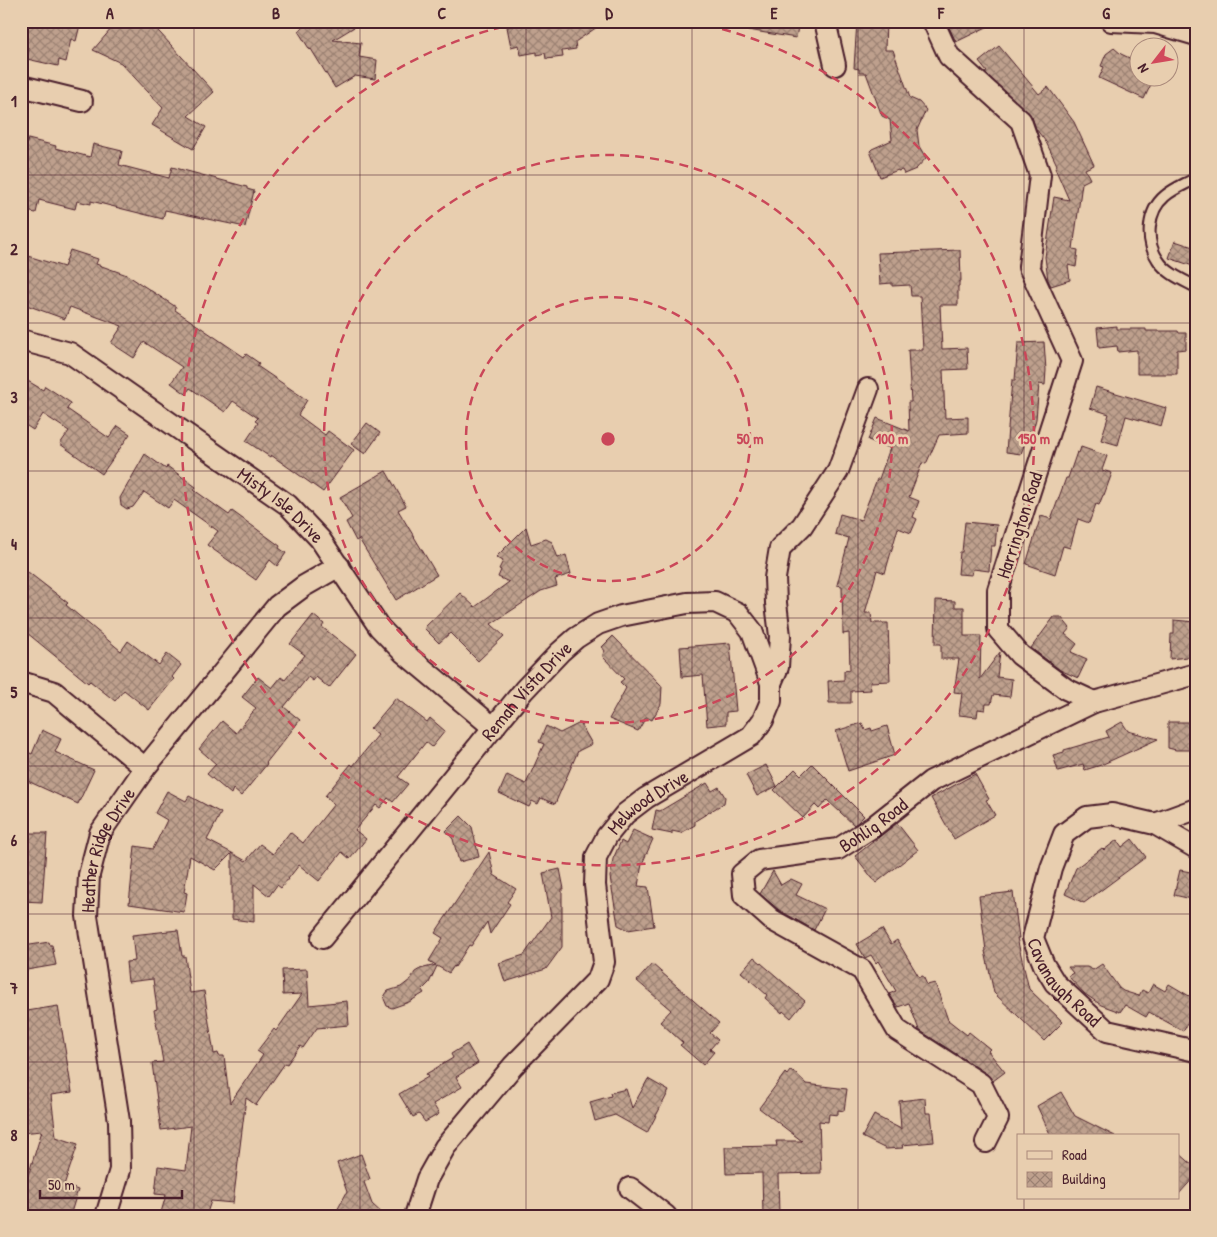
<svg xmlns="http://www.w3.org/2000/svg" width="1217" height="1237" font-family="'Patrick Hand',sans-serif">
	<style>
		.building { fill: url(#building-cross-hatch); stroke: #4a1f2b }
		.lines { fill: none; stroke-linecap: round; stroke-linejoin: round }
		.service-casing { stroke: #4a1f2b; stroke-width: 14 }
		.minor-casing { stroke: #4a1f2b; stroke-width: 24 }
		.service { stroke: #e8ceaf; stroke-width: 10 }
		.minor { stroke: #e8ceaf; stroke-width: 20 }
		.grid { fill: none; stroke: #4a1f2b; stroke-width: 1; stroke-opacity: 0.55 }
		.ring { fill: none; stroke: #ca4759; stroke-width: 2.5; stroke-dasharray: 9 6 }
		.labels { text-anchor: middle; stroke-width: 5; stroke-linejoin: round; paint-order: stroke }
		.street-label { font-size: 19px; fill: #4a1f2b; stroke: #e8ceaf }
		.centre { fill: #ca4759; stroke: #e8ceaf; stroke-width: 2.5 }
		.ring-label { font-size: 15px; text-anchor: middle; font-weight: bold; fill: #ca4759; stroke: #e8ceaf; stroke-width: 5; stroke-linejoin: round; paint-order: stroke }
		.neatline { fill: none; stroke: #4a1f2b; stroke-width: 2 }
		.grid-label { font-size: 16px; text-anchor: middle; font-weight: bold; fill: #4a1f2b }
	</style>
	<defs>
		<pattern id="building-cross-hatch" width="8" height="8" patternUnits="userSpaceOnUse" patternTransform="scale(1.25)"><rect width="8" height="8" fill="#bea08d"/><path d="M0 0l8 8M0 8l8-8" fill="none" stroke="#9c8273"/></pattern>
	</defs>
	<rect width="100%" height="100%" fill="#e8ceaf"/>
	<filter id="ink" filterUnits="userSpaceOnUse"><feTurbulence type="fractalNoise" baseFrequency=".02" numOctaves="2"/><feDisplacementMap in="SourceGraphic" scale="10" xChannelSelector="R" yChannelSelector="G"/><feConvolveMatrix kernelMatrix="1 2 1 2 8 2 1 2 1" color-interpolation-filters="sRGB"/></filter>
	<g filter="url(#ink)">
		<path class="building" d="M29 21H81L76 41 71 39 66 62 59 60 58 66 27 59 29 49 23 47Z
			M118 21H149L214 92 188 116 206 127 193 149 152 125 163 108 121 63 93 50Z
			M311 21H364L333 40 361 43 359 57 377 60 375 79 355 76 335 88 311 49 310 50 298 31Z
			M541 21H606L575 42 576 49 562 51 563 57 546 59 545 53 537 55V52L521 55 519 45 511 47 507 27Z
			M748 21H799L796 38 748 30Z
			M857 21H886L885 50H893L910 98 919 102 926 110 917 130 919 146 926 158 916 169 904 174 902 170 898 171V170L880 177 870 151 872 149 892 140 890 120 882 116 866 73H859V69L854 68Z
			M946 21H999L956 42Z
			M999 46 1039 94 1048 87 1074 122 1094 165 1085 169 1090 179 1082 183 1073 249 1078 250 1076 267 1068 265 1070 280 1051 286 1048 280 1045 257 1054 197 1069 200 1055 168 1057 165 1046 142 1036 129 1032 117 985 73 987 72 979 62Z
			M1114 48 1121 54 1140 63V78H1154L1144 99 1099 78 1104 67 1101 66 1106 54Z
			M28 139 56 146 55 148 90 157 93 144 122 151 119 165 169 178 172 167 247 187V189L254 191 245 227 165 210 163 219 91 201V204L77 201 75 209 39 200 36 213 21 210V152L24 153Z
			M1175 241 1196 248V267L1169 258Z
			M70 250 98 259 96 264 127 275 176 307 175 310 244 357 246 354 259 363 257 366 307 400 298 415 325 435 328 431 354 450 323 492 271 455 270 457 246 441 258 423 255 421 258 418 233 401 225 412 190 388 186 394 171 383 182 367 144 342 134 358 111 343 122 326 70 307 65 319 21 303V254L64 267Z
			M960 250 961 281 959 282V286H958V305H940L942 349 967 348 968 369 943 370 945 418 968 417V433L939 435 926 464 922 463 909 497 919 501 913 517 917 519 911 533 898 528 885 573 877 570 865 613H871L872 623H888L890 681 870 682 871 690 851 691V703H829L828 681 844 680V671L850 670 849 633 843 634 842 586 837 585 849 538 835 534 840 514 861 520 877 479H879L890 448 868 440 877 418 909 431 908 402H911L908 350H923L920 296H911L910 285 892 286V283L880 284 878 253Z
			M1117 326V329H1146V331H1178L1179 333H1186V349L1177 350V374H1137V350L1118 352 1117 346 1099 348 1097 328Z
			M1044 342 1046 370 1045 385 1039 384 1036 419 1032 434H1028L1021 454 1006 452 1012 380H1015L1018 343Z
			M21 377 43 390 45 386 71 403 67 409 109 438 118 426 130 434 102 474 60 444 69 431 43 414 33 430 21 422Z
			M1096 387 1166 408 1161 426 1126 416 1118 445 1101 440 1109 414 1090 408Z
			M367 423 380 433 365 454 351 444Z
			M1081 447 1107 456 1102 470 1112 473 1104 495H1103L1099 505 1096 504 1089 523 1078 519 1070 548 1063 546 1055 574 1026 564 1041 516 1051 519 1066 478H1068L1077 452 1079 453Z
			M145 454 166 469 167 466 196 487 194 490 229 515 232 511 280 546 279 548 286 553 277 566 270 560 256 580 207 545 218 531 174 500 168 508 144 492 133 507 127 509 121 505 120 498Z
			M386 471 406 506 398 510 437 575 396 600 359 539 356 541 346 522 352 518 340 497Z
			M965 522 997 525 995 546H991L989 571 973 569 972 575 958 574 960 552H962Z
			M526 527 531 544 546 539 552 542 558 558 566 555 571 574 555 579 557 586 541 591 491 624 504 636 478 661 450 633 439 643 424 628 460 593 475 607 509 582 498 577 501 570 499 569 503 561 496 557Z
			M28 572 68 603 66 605 121 651 128 641 159 665 167 654 181 665 172 677 174 679 149 710 124 690 115 701 90 681 88 683 21 628V581Z
			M936 600 955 601V607H964V636H981L980 679 1000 652 997 677 1012 679 1010 697 993 695 991 704H986L985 710 978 709 977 717 959 715 962 693 954 692 959 659H941V644H935Z
			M313 615 324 624 322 627 356 654 329 688 316 677 313 681 308 677 284 707 300 720 266 763 267 764 241 796 233 789 231 794 207 774 216 764 199 749 222 721 236 733 256 708 242 697 258 677 272 688 281 677 285 680 305 655 290 644Z
			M1054 617H1061L1070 628 1065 634 1077 644 1071 652 1087 659 1078 678 1060 670 1031 648Z
			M1174 620 1196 622V656L1170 659 1171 634H1174Z
			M613 636 662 686 661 704 652 720 646 717 638 731 609 719 626 688 620 682 624 679 603 657V654L605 651 602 647Z
			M730 643 736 711 726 712V724L707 726 703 675 682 677 680 647Z
			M396 698 427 722 430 718 445 731 432 747 426 742 398 777 408 784 393 802 388 798 380 808 376 805 355 830 366 839 350 859 342 852 319 881 299 865 281 888 277 885 269 896 254 884V922L232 919V853L246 861 260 844 273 854 290 832 303 843 334 804 325 796 351 764 353 766 378 735 370 729Z
			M1122 722 1128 731 1158 739 1101 765 1085 770 1083 764 1058 771 1053 755 1064 752V750L1109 737 1106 731Z
			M1168 722H1196V750H1176L1168 748Z
			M580 723 592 744 578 751 555 804 541 798 538 804 532 801 529 807 499 793 507 775 526 784 544 744 539 742 546 726 560 733Z
			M862 723 865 730 871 728 872 731 887 726 895 755 848 771 836 731Z
			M42 730 61 739 55 752 94 770 78 804 21 778V749L32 754Z
			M812 764 864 816 858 822 854 825 827 800 819 809 815 805 803 818 774 790 795 769 801 775Z
			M766 765 777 786 757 796 746 775Z
			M975 774 989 799 986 800 995 815 954 839 931 798Z
			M707 783 712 791 719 787 725 797 724 803 695 821V825L681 833 672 831V834L652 830 656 810 660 811Z
			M167 791 186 801 189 796 221 813 207 840 232 853 215 870 190 856 184 892 187 893 184 912 129 904 135 846 153 849 167 820 155 813Z
			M461 816 472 827 479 857 459 862 453 839 446 831Z
			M897 823 918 850 876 883 855 856Z
			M633 830 653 839 642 864 638 886 648 887 654 926 628 930 618 925 610 877 613 859 621 841 626 844Z
			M21 833H47L42 902 21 901Z
			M1132 839 1146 857 1084 903 1065 894 1076 868 1102 848 1104 850 1117 840 1122 847Z
			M489 852 494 875 516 889 507 902 510 904 490 934 487 922 471 946 469 945 455 967 454 966 449 973 437 966 429 983 422 990 424 993 409 1002 392 1008 387 1006 384 999 385 995 388 991 401 987 410 980 415 972 420 969 436 965 429 961 443 938 435 933Z
			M560 869 564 889H562V947L546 969 505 982 499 963 524 955 551 917 543 873Z
			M1180 870 1196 873V900L1174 895Z
			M773 871 781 885 791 879 802 884 796 895 825 909 814 930 779 910 760 894Z
			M1013 892 1019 938H1017L1029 989 1063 1022 1044 1041 994 993 985 951H986L979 896Z
			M882 929 891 944 897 940 919 977 923 976 927 985 935 983 948 1020 967 1035 969 1032 990 1049 988 1051 1005 1072 993 1081 987 1074 919 1030 909 1003 898 1007 889 994 896 991 878 961 876 963 871 955 865 958 857 944Z
			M178 930 182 956H185L190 993 204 991 214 1054 218 1053 219 1056H224L230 1103 263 1055 257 1051 274 1029 276 1031 302 994 283 995 282 970 307 969 309 1005 347 1001 349 1025 317 1028 303 1048 300 1046 287 1064 285 1063 256 1105 246 1098 233 1203 211 1201 206 1216H160L166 1195 155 1194 158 1166 186 1170 191 1126 161 1130 152 1063 163 1062 154 1010 157 1009 153 979 128 982 126 962 135 961 132 935Z
			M49 942 50 945H52L56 965 21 971V950L24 949V946Z
			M754 957 805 1001 791 1018 783 1011 782 1013 765 998 767 995 741 972Z
			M652 964 719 1023 710 1033 718 1040 710 1049 714 1052 703 1065 680 1045 683 1043 660 1022 671 1010 637 981Z
			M1102 964 1119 988 1123 991 1139 996 1142 990 1148 993 1153 984 1165 991 1169 984 1196 1000V1008L1183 1031 1149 1012 1146 1017 1125 1005 1120 1012 1101 1005 1085 994 1068 976 1073 973 1068 967H1087L1093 970Z
			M58 1006 72 1092 51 1095 56 1137 78 1144 64 1185 78 1190 70 1216H21V1181L26 1182 42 1131 21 1133V1012Z
			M467 1044 478 1063 456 1077 462 1087 433 1104 439 1114 425 1122 419 1114 413 1117 399 1094 428 1077 426 1074 453 1058 451 1054Z
			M790 1071 797 1074 806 1084 847 1089 844 1111 838 1110V1115L829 1114 828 1122 819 1121 821 1173 778 1174 779 1216H763L762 1173 726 1174 725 1147 777 1146 776 1141H802L759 1108 785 1073 787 1075Z
			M648 1079 669 1091 647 1133 615 1115 595 1121 590 1102 611 1096 610 1093 626 1089 632 1108Z
			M1061 1092 1075 1116 1115 1136H1051L1037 1106Z
			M925 1098 926 1113H931L934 1142 902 1145 903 1148 886 1149 862 1137 874 1115 901 1129 899 1101Z
			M1178 1152 1196 1168V1175L1178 1195Z
			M361 1154 370 1179 364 1182 372 1204 385 1216H334L347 1192 337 1163Z"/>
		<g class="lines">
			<g class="service-casing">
				<path id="service" d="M1196 178C1186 184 1174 188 1165 196 1147 211 1145 241 1158 260 1166 273 1183 280 1196 287"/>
			</g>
			<g class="minor-casing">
				<g id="minor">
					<path d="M825 21 835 65"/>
					<path d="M933 21 949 56 1021 121 1040 175 1029 267 1072 361 998 590V629L1020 655 1066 689 1094 702"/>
					<path d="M1111 21 1155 23 1196 35"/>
					<path d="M21 86 82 101"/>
					<path id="s1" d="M21 340 70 353 288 505 320 539 379 627 403 652 494 728"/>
					<path d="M21 682 54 692 145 768"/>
					<path d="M1155 824 1196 809"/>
					<path id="s2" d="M1196 848 1155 824 1112 814 1087 817 1064 834 1051 868 1033 938 1044 965 1055 983 1107 1031 1196 1051"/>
					<path id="s3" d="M322 938 524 690 560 652 576 638 598 624 621 616 687 603 715 602 738 613 752 631 771 683"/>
					<path id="s4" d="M986 1142 998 1118 981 1084 897 1030 862 970 772 920 744 895 742 874 759 860 838 849 874 826 931 781 1094 702 1196 674"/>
					<path d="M630 1188 666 1216"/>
					<path id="s5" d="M106 1216 120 1170 119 1121 87 916 89 875 100 833 145 768 277 606 304 586 339 566"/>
					<path id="s6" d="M415 1216 427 1179 445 1147 513 1066 598 979 604 962 595 885 596 857 607 836 625 814 646 798 751 736 763 720 771 701V683L778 667 780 636 776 603 775 578 780 548 802 526 838 471 868 389"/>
				</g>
			</g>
			<use href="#service" class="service"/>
			<use href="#minor" class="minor"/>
		</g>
	</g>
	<path class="grid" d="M194 21V1216M360 21V1216M526 21V1216M692 21V1216M858 21V1216M1024 21V1136M21 175H1196M21 323H1196M21 471H1196M21 618H1196M21 766H1196M21 914H1196M21 1062H1196M1024 1198V1216"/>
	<g class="ring">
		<circle cx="608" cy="439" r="142"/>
		<circle cx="608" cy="439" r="284"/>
		<path d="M693 22A426 426 0 1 1 523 22"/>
	</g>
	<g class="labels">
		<g class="street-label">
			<text dy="7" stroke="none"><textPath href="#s1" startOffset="311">Misty Isle Drive</textPath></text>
			<text transform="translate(1019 525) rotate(-72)" y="7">Harrington Road</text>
			<text dy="7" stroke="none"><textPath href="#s3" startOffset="321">Remah Vista Drive</textPath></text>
			<text dy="7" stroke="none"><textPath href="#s6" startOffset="504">Melwood Drive</textPath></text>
			<text dy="7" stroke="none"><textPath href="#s4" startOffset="540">Bohlig Road</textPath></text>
			<text dy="7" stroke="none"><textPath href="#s5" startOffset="375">Heather Ridge Drive</textPath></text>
			<text dy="7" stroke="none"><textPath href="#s2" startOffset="309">Cavanaugh Road</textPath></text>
		</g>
	</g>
	<circle cx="608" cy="439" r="8" class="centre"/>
	<g class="ring-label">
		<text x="750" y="444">50 m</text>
		<text x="892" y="444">100 m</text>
		<text x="1034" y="444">150 m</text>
	</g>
	<rect width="1217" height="1237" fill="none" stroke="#e8ceaf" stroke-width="55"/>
	<rect x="1017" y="1134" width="162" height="65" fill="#e8ceaf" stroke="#a9887a"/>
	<rect x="1027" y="1151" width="25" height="8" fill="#e8ceaf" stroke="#a9887a"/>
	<text x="1062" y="1160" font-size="15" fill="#4a1f2b">Road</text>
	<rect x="1027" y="1172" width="25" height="15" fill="url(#building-cross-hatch)" stroke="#a9887a"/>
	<text x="1062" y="1184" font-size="15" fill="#4a1f2b">Building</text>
	<g transform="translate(1154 62) rotate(239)"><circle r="24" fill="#e8ceaf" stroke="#a9887a"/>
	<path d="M0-4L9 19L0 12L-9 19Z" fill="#d1495b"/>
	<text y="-8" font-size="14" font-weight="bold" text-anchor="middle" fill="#4a1f2b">N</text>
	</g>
	<path d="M40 1190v8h142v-8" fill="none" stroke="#4a1f2b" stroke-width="2.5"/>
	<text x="48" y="1190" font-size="15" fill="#4a1f2b" stroke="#e8ceaf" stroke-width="4" paint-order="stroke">50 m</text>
	<rect x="28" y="28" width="1162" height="1182" class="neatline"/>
	<g class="grid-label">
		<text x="110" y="19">A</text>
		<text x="276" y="19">B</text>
		<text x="442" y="19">C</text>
		<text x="609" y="19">D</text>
		<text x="774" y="19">E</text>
		<text x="941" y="19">F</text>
		<text x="1106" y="19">G</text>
		<text x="14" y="107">1</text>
		<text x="14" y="255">2</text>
		<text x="14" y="403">3</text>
		<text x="14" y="550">4</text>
		<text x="14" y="698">5</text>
		<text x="14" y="846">6</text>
		<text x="14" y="994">7</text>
		<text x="14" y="1141">8</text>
	</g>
</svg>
